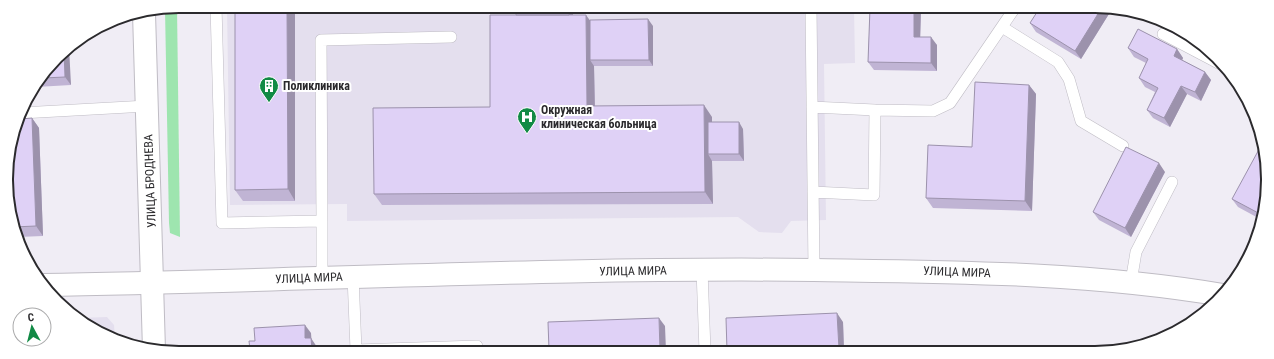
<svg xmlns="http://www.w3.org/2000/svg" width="1274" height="359" font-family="'Roboto Condensed',sans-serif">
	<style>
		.built { fill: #e4dfee }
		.green { fill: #9ee5af }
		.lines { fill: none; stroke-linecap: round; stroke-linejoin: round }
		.service-casing { stroke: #bfbcc4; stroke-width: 12 }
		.tertiary-casing { stroke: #bfbcc4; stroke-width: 24 }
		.secondary-casing { stroke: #bfbcc4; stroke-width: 24 }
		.service { stroke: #fff; stroke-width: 11 }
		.tertiary { stroke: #fff; stroke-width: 22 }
		.secondary { stroke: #fff; stroke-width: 22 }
		.wall { fill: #c0b4d4 }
		.shaded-wall { fill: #9c92ac }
		.building { fill: #dfd1f6; stroke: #9c92ac }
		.labels { text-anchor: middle; stroke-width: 4; stroke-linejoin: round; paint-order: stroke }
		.poi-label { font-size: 12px; font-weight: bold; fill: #2b2a2d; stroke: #fff; text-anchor: start }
		.street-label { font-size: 12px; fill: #2b2a2d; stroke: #fff }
		.rim { fill: none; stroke: #2b2a2d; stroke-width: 2 }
	</style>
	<rect width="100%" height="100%" fill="#f0edf5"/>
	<path class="built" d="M227 6 854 8 855 63 824 64 826 220 791 221 782 233 759 232 738 217 347 221V204L230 205Z
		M107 317 114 325 115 338 93 330 79 318Z"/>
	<path class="green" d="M177 7 180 237 170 233 169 223 165 9Z"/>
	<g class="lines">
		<g class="service-casing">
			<path id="service" d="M216 6 222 223 322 221V277
				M811 8 814 270
				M1002 27 1058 62 1069 79 1081 121 1123 146
				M1163 34 1220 64
				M812 107 875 110 874 195 813 192
				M875 110 933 111 950 103 1014 9
				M21 113 147 106
				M322 221 321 40 451 37
				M702 270 705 351
				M353 276 356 350 477 346
				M1131 282 1136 252 1172 182"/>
		</g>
		<g class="tertiary-casing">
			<path id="tertiary" d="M42 285C299 281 556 267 814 270 951 272 1087 272 1223 295"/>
		</g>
		<g class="secondary-casing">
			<path id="secondary" d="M144 13 154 350"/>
		</g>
		<use href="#service" class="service"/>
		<use href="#tertiary" class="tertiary"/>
		<use href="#secondary" class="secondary"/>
	</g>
	<path class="wall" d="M235 6H295V201H243L235 190Z
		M516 7H573V15L590 20 653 26V66H594L595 106 712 117V122L743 129 744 161H712L713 204 382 205 374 194 490 107 516 15Z
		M870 8 921 9 920 37 937 45V71L874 70 868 62Z
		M1112 9 1081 59 1036 32 1030 23Z
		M1164 25 1191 35 1206 50 1168 31Z
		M1128 48 1177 49 1183 58 1182 60 1205 72 1211 80 1201 101 1187 94 1170 127 1153 118 1147 110 1155 92 1145 87 1139 78 1146 63 1134 57Z
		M65 49 71 85 36 87Z
		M1029 85 1036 94 1032 211 933 208 926 198Z
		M32 118 39 128 43 236 18 237 12 225Z
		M1165 172 1131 237 1099 220 1093 212Z
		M1232 199 1265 213 1262 220 1238 207Z
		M843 322 844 351H727Z"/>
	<path class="shaded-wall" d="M287 6H295V201L288 189Z
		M569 7H573V26L569 20Z
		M914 9H921L920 45 914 37Z
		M1101 9H1112L1081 59 1075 51Z
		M586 15 594 26 590 60 594 66 595 117 587 106Z
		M648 19 653 26V66L649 60Z
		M931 37 937 45V71L931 63Z
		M69 47 71 85 65 77 64 51 65 49Z
		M1177 49 1183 58 1180 65 1174 56Z
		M1205 72 1211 80 1201 101 1195 92Z
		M1029 85 1036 94 1032 211 1025 201Z
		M1181 86 1187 94 1170 127 1164 118Z
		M704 105 712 117V154H708L712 161 713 204 705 192Z
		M32 118 39 128 43 236 36 226Z
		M739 122 743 129 744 161 739 154Z
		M1159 163 1165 172 1131 237 1125 228Z
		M837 313 843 322 844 351H840L839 349Z
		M659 318 665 326 666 351H660Z
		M305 325 311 333 312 347 305 338Z
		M311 338 317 347V350H312Z"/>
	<path class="building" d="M235 6H287L288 189 235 190Z
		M516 7H569V15H516Z
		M870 8 914 9V37H931V63L868 62Z
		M1039 9H1101L1075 51 1030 23Z
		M490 15H586L587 106 704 105 705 192 374 194 373 108 490 107Z
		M648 19 649 60H590V20Z
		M1164 24 1191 35 1198 42 1164 25Z
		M1138 29 1177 49 1174 56 1205 72 1195 92 1181 86 1164 118 1147 110 1158 88 1139 78 1148 59 1128 48Z
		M64 51 65 77 43 78Z
		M975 82 1029 85 1025 201 926 198 928 145 972 147Z
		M32 118 36 226 13 227 12 225 6 168 20 119Z
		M708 122H739V154H708Z
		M1263 142 1265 145V213L1264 216 1232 199Z
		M1126 147 1159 163 1125 228 1093 212Z
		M837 313 839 349 792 351H727L726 318Z
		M659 318 660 351 549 350 548 322Z
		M305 325V338H311L312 350H250L249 341H255L254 328Z"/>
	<defs>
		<g id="building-pin" transform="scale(1)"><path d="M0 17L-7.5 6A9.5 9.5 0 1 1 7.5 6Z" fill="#118a45" stroke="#fff"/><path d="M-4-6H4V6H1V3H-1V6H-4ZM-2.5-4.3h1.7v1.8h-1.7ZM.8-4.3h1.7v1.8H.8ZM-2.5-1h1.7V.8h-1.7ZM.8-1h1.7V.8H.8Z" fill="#fff"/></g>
		<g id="hospital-pin" transform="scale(1)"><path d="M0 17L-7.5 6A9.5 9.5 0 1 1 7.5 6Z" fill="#118a45" stroke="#fff"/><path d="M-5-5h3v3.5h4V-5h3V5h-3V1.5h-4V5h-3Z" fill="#fff"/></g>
	</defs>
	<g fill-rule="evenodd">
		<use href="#building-pin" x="269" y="86"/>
		<use href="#hospital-pin" x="527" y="117"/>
	</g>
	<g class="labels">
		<g class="poi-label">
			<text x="283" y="90">Поликлиника</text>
			<text x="541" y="114">Окружная<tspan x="541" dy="14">клиническая больница</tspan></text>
		</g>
		<g class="street-label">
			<text transform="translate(150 181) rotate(-92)" y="4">УЛИЦА БРОДНЕВА</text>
			<text transform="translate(633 271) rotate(-1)" y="4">УЛИЦА МИРА</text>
			<text transform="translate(957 272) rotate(2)" y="4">УЛИЦА МИРА</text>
			<text transform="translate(309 278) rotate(-2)" y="4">УЛИЦА МИРА</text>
		</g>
	</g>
	<path d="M0 0H1274V359H0ZM179 13H1095A166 166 0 0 1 1261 179V180A166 166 0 0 1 1095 346H179A166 166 0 0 1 13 180V179A166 166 0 0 1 179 13Z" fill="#fff" fill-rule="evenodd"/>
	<path class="rim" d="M179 13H1095A166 166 0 0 1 1261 179V180A166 166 0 0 1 1095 346H179A166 166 0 0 1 13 180V179A166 166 0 0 1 179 13Z"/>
	<g transform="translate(32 327) rotate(353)"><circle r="19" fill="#ffffff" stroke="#aaaaab"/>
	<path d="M0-3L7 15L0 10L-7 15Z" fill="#118a45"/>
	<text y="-6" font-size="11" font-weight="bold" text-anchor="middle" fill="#2b2a2d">С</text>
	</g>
</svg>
